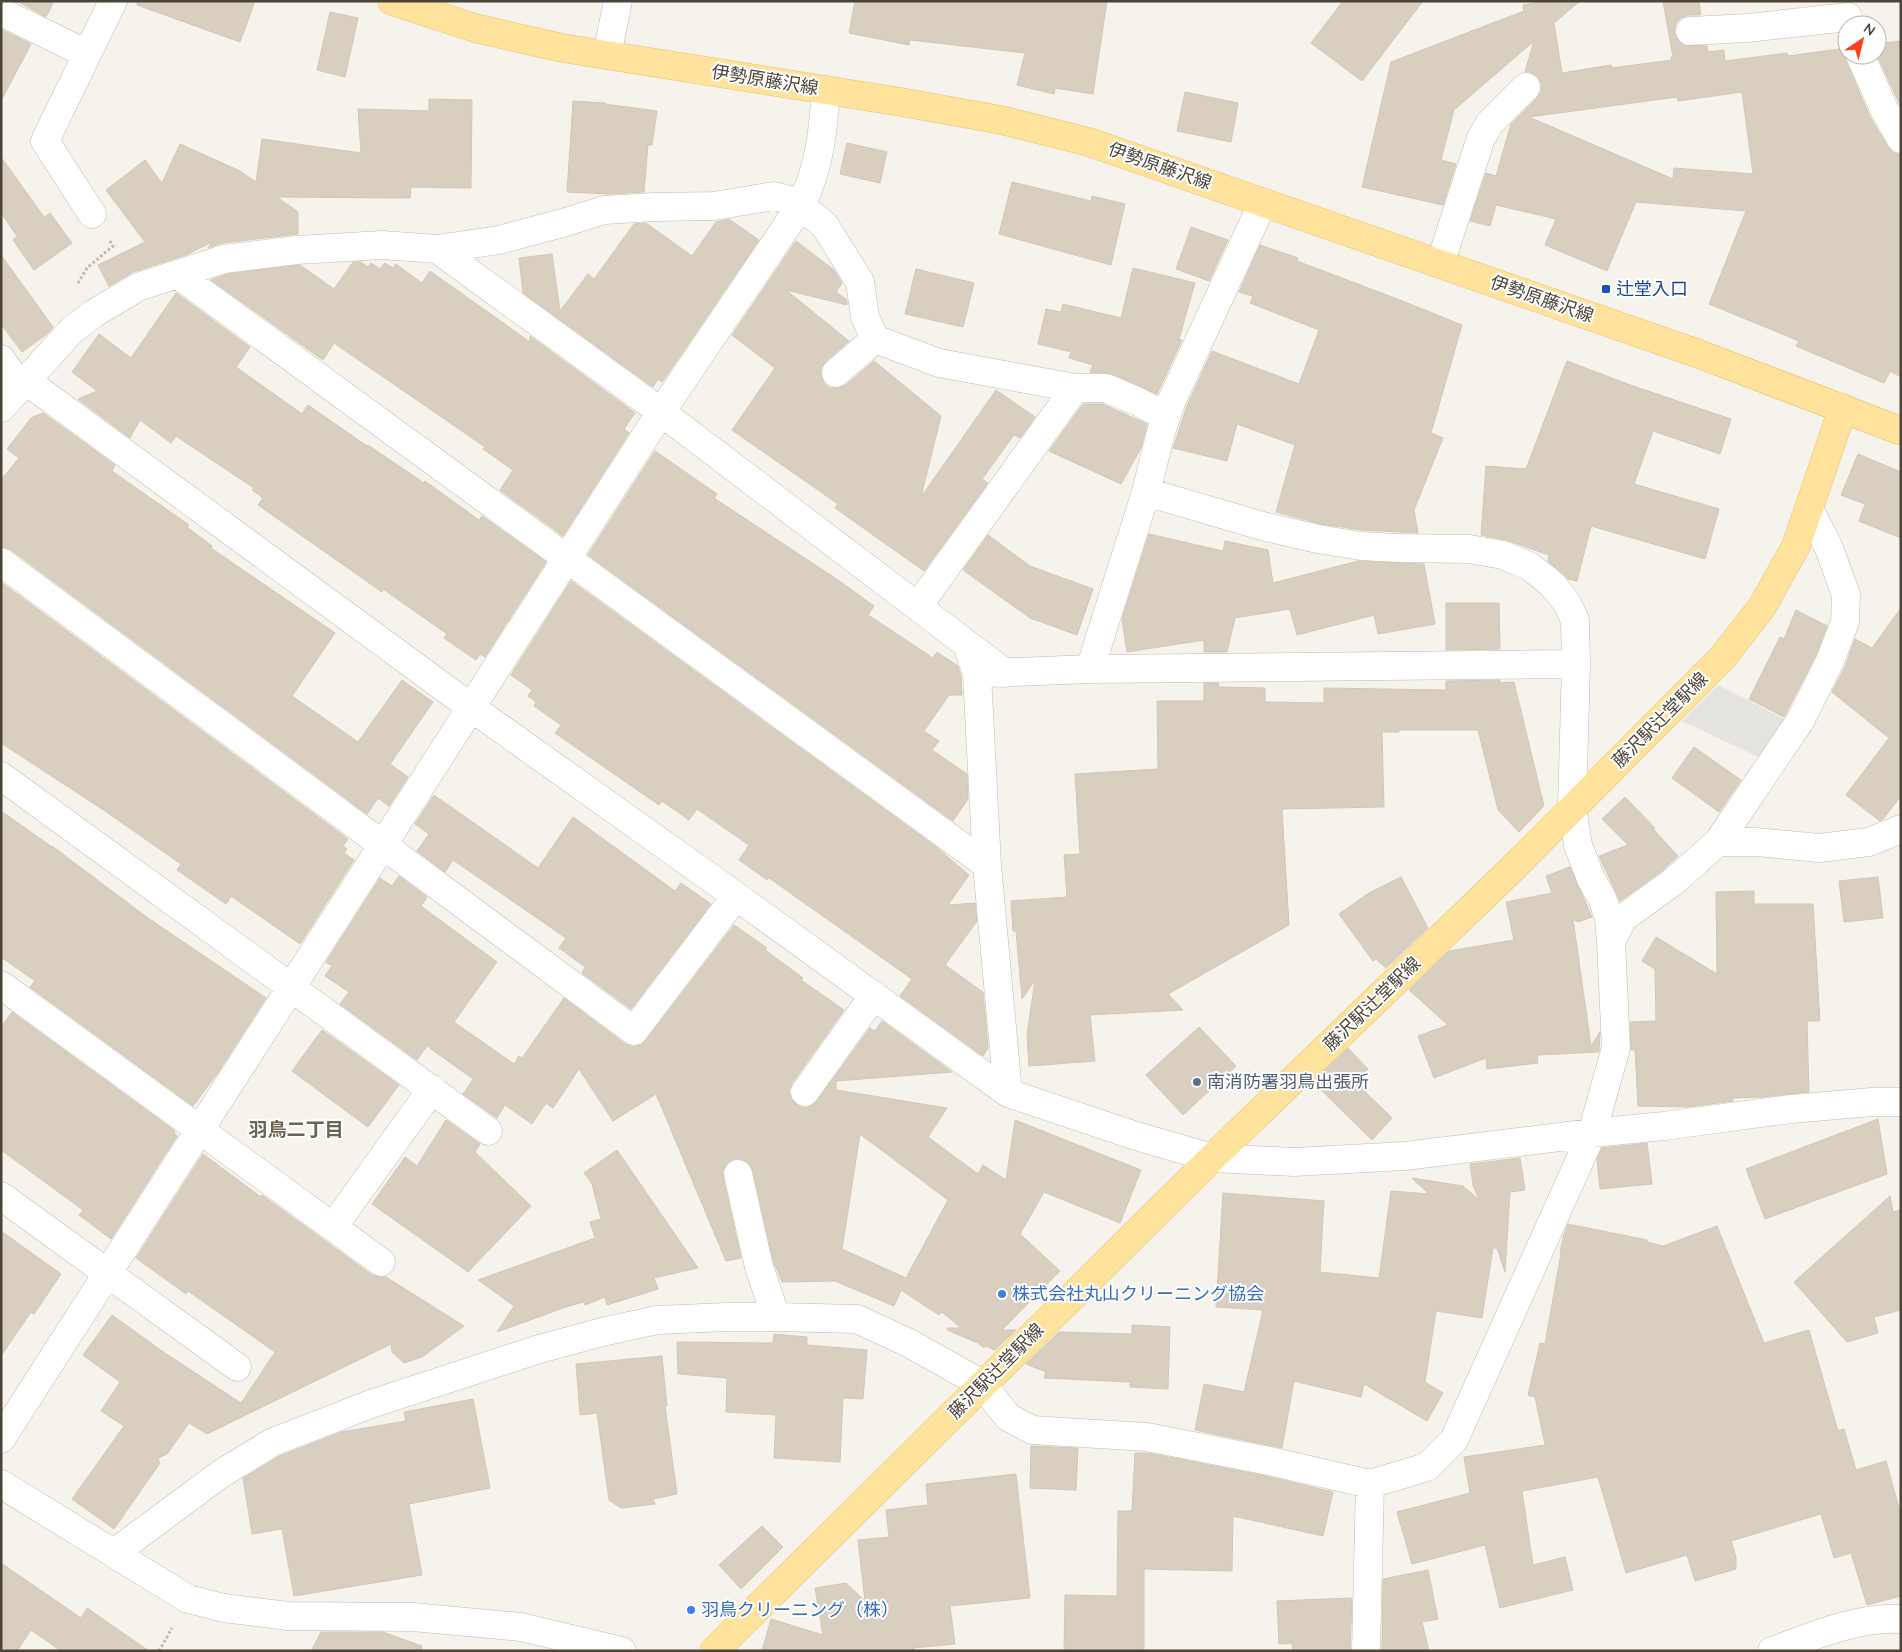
<svg xmlns="http://www.w3.org/2000/svg" width="1902" height="1652" font-family="Quicksand,'Noto Sans JP',sans-serif">
	<style>
		.parking { fill: #e5e3e0 }
		.building { fill: #d8cfc1; stroke: #d3c7b4; fill-rule: evenodd }
		.lines { fill: none; stroke-linecap: round; stroke-linejoin: round }
		.minor-casing { stroke: #c2bbae; stroke-width: 29 }
		.major-casing { stroke: #e6c16a; stroke-width: 29 }
		.path { stroke: #c4b79f; stroke-width: 3; stroke-dasharray: 2.5 2.5; stroke-linecap: butt }
		.minor { stroke: #fff; stroke-width: 28 }
		.major { stroke: #ffe39c; stroke-width: 28 }
		.transit-dot { fill: #1a4fb4; stroke: #fff; stroke-width: 2 }
		.service-dot { fill: #5c6f8a; stroke: #fff; stroke-width: 2 }
		.shop-dot { fill: #3f7fe0; stroke: #fff; stroke-width: 2 }
		.labels { text-anchor: middle; stroke-width: 4; stroke-linejoin: round; paint-order: stroke }
		.street-label { font-size: 18px; fill: #4b4439; stroke: #fff }
		.transit-label { font-size: 18px; fill: #164399; stroke: #fff; text-anchor: start }
		.service-label { font-size: 18px; fill: #4e5e75; stroke: #fff; text-anchor: start }
		.shop-label { font-size: 18px; fill: #366cbe; stroke: #fff; text-anchor: start }
		.neighbourhood-label { font-size: 19px; font-weight: bold; fill: #6e6250; stroke: #fff }
	</style>
	<rect width="100%" height="100%" fill="#f6f3ec"/>
	<path class="parking" d="M1718 685 1792 723 1765 760 1682 721Z"/>
	<path class="building" d="M17 1H54L46 17Z
		M138 1H255L240 42 137 5Z
		M855 1H1107L1093 94 1055 88 1054 94 1017 85 1025 53 910 40 909 45 849 33Z
		M1343 1H1423L1362 81 1311 43Z
		M1545 1H1580L1554 23 1562 73 1611 65 1612 68 1672 60 1671 57H1673L1663 1H1699L1701 15H1689L1681 18 1676 23 1674 31 1677 39 1683 45 1707 46 1708 52 1724 50 1725 61 1787 53 1788 56 1846 48 1844 54 1846 61 1870 117 1888 147 1894 153 1901 155V377L1890 371 1884 383 1796 346 1799 341 1709 304 1746 211 1636 202 1607 271 1545 245 1556 219 1496 205 1490 226 1470 221 1486 173 1496 176 1511 124 1537 98 1541 92V83L1537 76 1530 72H1525L1534 41 1454 110 1441 160 1456 164 1443 205 1362 187 1391 62 1524 11 1523 5ZM1742 92 1753 174 1674 168 1673 179 1529 117 1677 97 1678 101Z
		M330 12 358 18 345 77 317 70Z
		M2 30 31 44 1 101V31Z
		M1901 41V107L1877 55V44Z
		M1185 92 1238 103 1231 142 1177 131Z
		M429 99 472 100 471 188 411 187 410 198 277 197 298 212V234L222 243 208 248 212 242 186 255 133 272 109 286 98 265 145 242 106 190 145 160 162 183 180 144 240 171 256 182 262 139 361 153 358 109 429 111Z
		M573 101 605 103V104L657 111 652 145H648L644 192 609 194 567 192Z
		M847 143 887 152 880 183 840 174Z
		M1 157 44 217 50 213 72 243 34 270 13 240 17 236 1 213Z
		M1012 182 1091 201 1092 196 1125 204 1111 265 999 234Z
		M729 219 759 240 678 359 662 382 658 379 653 387 523 293 519 258 552 254 560 311 588 274 594 279 634 224 646 223 692 256 716 222Z
		M1191 227 1228 240 1209 281 1176 269Z
		M796 241 834 270 842 283 836 292 847 300V305L786 290 849 341 826 361 821 368V376L824 383 830 388H839L846 385 874 361 941 416 921 497 996 390 1035 417 1020 438 1014 435 982 479 988 483 924 571 835 508 838 504 732 430 775 368 732 335Z
		M1260 245 1298 258 1297 261 1400 300 1462 325 1431 433 1443 438 1414 510 1418 533 1363 530 1321 524 1276 512 1295 445 1237 424 1227 461 1173 448 1187 406 1212 351 1299 384 1319 330 1250 303 1253 296 1239 292Z
		M1 255 53 327 47 334 22 352 1 324Z
		M353 262H361L368 267 371 263 380 269 385 263 393 268 396 264 422 283 430 271 530 342V336L635 413 624 429 629 433 563 536 500 490 513 470 483 449 485 447 334 343 323 360 211 280 227 274 300 265 334 289Z
		M1133 268 1195 283 1179 339 1182 340 1157 394 1112 374 1090 372 1093 365 1069 358 1071 352 1038 344 1046 309 1061 312 1063 304 1121 318Z
		M916 269 974 283 963 327 905 314Z
		M176 293 250 347 236 367 302 414 308 405 367 446 368 445 424 483 425 481 479 520 482 516 546 562 485 657 480 654 476 660 444 638 447 634 383 589 382 592 258 505 263 498 252 490 254 488 176 436 171 443 140 420 130 438 78 399 97 391 72 372 99 334 131 358Z
		M1567 361 1633 386 1731 419 1720 454 1653 431 1634 484 1719 509 1705 559 1591 526 1577 581 1568 579 1548 561 1549 555 1506 540 1481 535 1486 466 1526 469Z
		M1083 404H1103L1147 424 1141 448 1121 484 1049 451Z
		M43 413 115 465 112 471 189 525 187 527 212 546 211 548 335 633 292 696 358 742 402 680 433 702 390 764 408 777 389 806 378 798 367 814 10 549 1 547V480L19 458 7 449 31 418Z
		M655 451 717 494 714 498 838 580 874 606 868 615 933 658 937 652 958 666 961 677 962 695H949L924 731 939 741 932 750 967 774 968 799 953 821 588 555Z
		M1858 454 1901 472V538L1859 521 1865 504 1841 495Z
		M1149 534 1223 551 1225 541 1268 550 1273 583 1358 561 1424 564 1435 624 1378 634 1374 615 1297 635 1290 609 1235 618 1227 652H1204V640L1127 652 1122 619Z
		M988 535 1030 566 1093 589 1077 635 1030 618 963 570Z
		M571 581 935 846 969 875 948 905 975 903 977 921 945 965 983 992 988 1048 983 1056 900 996 912 979 769 878 767 880 739 860 749 845 697 809 689 820 662 801 659 805 555 733 561 725 534 706 536 702 528 696 532 690 511 675Z
		M1 582 348 839 343 846 347 849 344 853 354 860 300 944 231 896 226 904 177 870 181 864 105 811 1 743Z
		M1446 603H1499L1500 649 1446 650Z
		M1901 608V796L1883 819 1880 821 1846 795 1889 738 1832 692 1845 667 1855 639 1872 648Z
		M1796 610 1827 626 1816 655 1784 717 1749 699 1780 637 1784 639Z
		M1500 680V683L1514 682 1544 806 1519 832 1498 810 1478 730H1399V732H1382L1384 807 1282 809 1289 925 1168 994 1183 1010 1090 1015 1095 1061 1029 1066 1027 1035 1035 980 1022 999 1016 931H1013L1011 901 1067 897 1064 855 1080 854 1075 774 1158 769 1157 701H1204V683H1219L1218 687 1265 688V702L1324 703V688L1446 690V681Z
		M1694 747 1741 780 1719 812 1672 778Z
		M434 795 538 868 573 817 675 891 681 883 711 904 631 1009 582 973 585 967 559 948 566 938 453 860 445 872 417 851 429 834 415 824Z
		M1625 797 1655 828 1653 829 1678 856 1663 870 1620 901 1599 856 1628 845 1602 819Z
		M1 811 52 847V846L148 918 266 998 217 1074 193 1106 30 987 35 981 1 957Z
		M1570 867 1592 917 1578 922 1573 919 1591 1046 1600 1032 1599 1052 1537 1055 1538 1063 1487 1069 1486 1058 1434 1078 1418 1036 1448 1025 1409 990 1449 951 1514 940 1506 902 1552 893 1546 876Z
		M399 876 427 897 421 906 497 962 454 1022 514 1064 519 1056 522 1058 564 998 625 1044 633 1047 641 1045 646 1040 734 925 767 948 765 950 803 978 801 980 844 1010 792 1083 789 1091 791 1099 796 1104 804 1108 812 1106 817 1101 870 1028 875 1031 882 1021 952 1072 836 1081V1090L947 1108 928 1137 978 1174 983 1165 1006 1180 1015 1120 1141 1170 1120 1223 1044 1192 1020 1234 1060 1271 1002 1330H1016L995 1350 985 1346 984 1348 978 1343 947 1330 948 1328H961L942 1312 939 1315 901 1290 894 1306 835 1281 782 1282 773 1260 753 1171 749 1163 742 1159H734L728 1162 723 1170V1177L741 1258 726 1261 656 1094 613 1121 579 1069 553 1108 546 1103 532 1124 505 1105 497 1118 463 1094 473 1079 427 1046 417 1060 340 1004 349 992 325 976 332 966 326 962 380 878 392 886ZM860 1134 948 1200 906 1278 842 1249Z
		M1401 877 1428 928 1386 968 1376 959 1373 961 1339 914 1369 893Z
		M1878 877 1883 918 1844 922 1839 881Z
		M1754 891V904H1813L1820 1021H1807L1809 1092 1762 1097 1733 1098V1101L1688 1107 1638 1106 1635 1050H1631L1630 1022 1656 1021 1655 969 1642 961 1656 937 1717 974 1716 892Z
		M12 1012 175 1131 174 1133 177 1136 111 1239 79 1215 83 1210 1 1150V1027Z
		M1199 1027 1236 1066 1183 1115 1146 1075Z
		M322 1030 399 1085 368 1127 292 1071Z
		M1348 1048 1368 1069 1355 1082 1392 1118 1372 1140 1313 1082Z
		M1878 1119 1887 1174 1765 1219 1746 1169Z
		M446 1120 480 1144 475 1152 531 1206 468 1272 372 1204 405 1157 417 1166Z
		M1647 1143 1652 1184 1600 1189 1597 1159 1602 1148Z
		M617 1150 698 1268 654 1278 658 1289 607 1305 605 1297 585 1305 584 1302 569 1306 497 1332 514 1306 478 1280 595 1238 590 1222 601 1219 592 1184 584 1173Z
		M203 1154 261 1197 262 1195 372 1275 379 1277H386L464 1326 422 1357 404 1363 392 1352 391 1344 207 1434 189 1423 167 1454 158 1458 160 1463 114 1529 72 1499 124 1426 101 1411 120 1382 83 1355 112 1315 162 1351 241 1403 275 1352 188 1291 186 1294 136 1258Z
		M1520 1158 1525 1190 1510 1192 1505 1272 1497 1248H1493L1482 1318 1436 1311 1425 1382 1443 1393 1427 1421 1364 1384 1361 1397 1294 1381 1282 1448 1195 1430 1204 1384 1244 1392 1263 1310 1216 1307 1223 1193 1324 1201 1320 1272 1379 1278 1391 1191 1429 1194 1412 1178 1463 1186 1479 1200 1473 1185 1470 1164Z
		M1890 1196 1893 1212 1901 1210V1310L1874 1317 1878 1333 1847 1342 1794 1282Z
		M1568 1224 1647 1240V1242L1663 1246 1717 1226 1764 1343 1809 1330 1838 1431 1844 1429 1856 1470 1886 1461 1901 1515V1596L1867 1605 1851 1553 1834 1558 1821 1514 1731 1541 1736 1557V1569L1695 1581 1687 1555 1626 1573 1598 1477 1522 1491 1533 1565 1565 1557 1573 1590 1500 1608 1485 1545 1412 1564 1397 1512 1470 1493 1464 1457 1545 1445 1535 1397 1528 1395 1540 1343 1545 1344 1561 1253 1560 1252 1564 1234Z
		M1 1231 61 1274 34 1314 31 1312 1 1356Z
		M1132 1325 1170 1327 1168 1389 1130 1387V1382L1044 1378 1046 1372 1026 1364 1059 1332 1132 1334Z
		M774 1334 807 1337V1345L867 1350 863 1399 843 1398 840 1462 774 1458 776 1415 726 1412 727 1378 678 1374 677 1342 773 1343Z
		M662 1356 667 1406H665L677 1494 653 1499 655 1504 621 1508 609 1500 597 1413 580 1415 576 1364Z
		M473 1399 490 1488 409 1504 422 1575 294 1596 282 1529 252 1534 243 1478 280 1456 342 1432 406 1421 404 1412Z
		M1031 1446 1078 1448 1076 1490 1030 1488Z
		M1135 1453H1148L1266 1476 1333 1492 1323 1536 1233 1516 1232 1571 1144 1569V1651H1064L1065 1595 1117 1596 1118 1511H1132Z
		M1016 1474 1030 1598 950 1606 955 1644 913 1648 916 1651H762L771 1619 823 1635 815 1588 846 1583 865 1601 858 1540 889 1537 886 1510 928 1505 926 1484Z
		M762 1526 783 1547 741 1589 719 1565Z
		M1 1563 81 1618 87 1608 149 1651H61L31 1630 17 1651H1Z
		M1428 1570 1438 1619 1422 1622 1429 1651H1382L1383 1579Z
		M1352 1598 1350 1651H1293L1292 1643 1279 1644 1277 1601Z
		M321 1632H383L422 1646 421 1651H311Z"/>
	<g class="lines">
		<g class="minor-casing">
			<path id="minor" d="M1 12 87 54
				M1690 31 1748 28 1848 17
				M607 55 618 1
				M1860 55 1884 109 1901 139
				M92 214 45 141 113 1
				M437 249 661 412 1005 673
				M1440 264 1481 138 1490 123 1526 87
				M177 274 987 865
				M1 359 20 387
				M836 373 875 339
				M25 380 472 708 736 896 1008 1093 1136 1136 1212 1158 1294 1162 1405 1156 1592 1133 1664 1126 1791 1109 1872 1102H1901
				M1 408 72 330 93 314 138 287 224 259 297 250 382 245 437 249 499 240 566 222 604 210 654 207 714 206 774 196 797 202 825 226 860 282 865 317 875 339 939 363 1075 388H1106L1139 402 1166 417
				M1146 492 1266 527 1318 539 1361 546 1397 548 1469 549 1503 555 1529 566 1552 584 1567 603 1575 620 1576 664 1572 808 1578 845 1591 879 1602 898 1609 918 1611 942
				M1 562 634 1031 736 896
				M918 606 1075 388
				M970 654 977 674 987 865 1008 1093
				M1090 669 1146 492 1161 432 1172 400 1263 202
				M988 673 1090 669 1576 664
				M1 776 488 1131
				M1718 842H1756L1819 848 1869 842 1901 829
				M1 985 381 1262
				M805 1092 874 995
				M1 1196 237 1367
				M333 1227 432 1089
				M776 1317 857 1319 909 1343 982 1384 1008 1417 1032 1430 1147 1437 1269 1461 1370 1484 1427 1467 1454 1440 1592 1133 1616 1048 1611 942 1623 918 1673 882 1718 842 1800 721 1830 661 1845 622 1846 595 1829 548 1809 509
				M1 1439 661 412 801 205C820 167 823 131 826 90
				M1 1484 188 1599 224 1608 288 1616 413 1617 521 1627 622 1651
				M114 1553 222 1473 273 1442 371 1404 536 1350 602 1332 657 1320 727 1317H776L759 1267 738 1174
				M1366 1651 1370 1484
				M1772 1651C1810 1637 1860 1616 1901 1619"/>
		</g>
		<g class="major-casing">
			<path id="major" d="M392 1 475 28 562 48 901 102 1001 120 1089 142 1699 354 1901 431
				M714 1651 1212 1158 1512 869 1722 658 1762 607 1796 546 1843 408"/>
		</g>
		<path class="path" d="M78 283 87 268 113 246 109 240
			M159 1651 172 1628"/>
		<use href="#minor" class="minor"/>
		<use href="#major" class="major"/>
	</g>
	<rect class="transit-dot" x="1601" y="284" width="10" height="10" rx="2.5"/>
	<circle class="service-dot" cx="1197" cy="1082" r="5"/>
	<g class="shop-dot">
		<circle cx="1002" cy="1294" r="5"/>
		<circle cx="691" cy="1610" r="5"/>
	</g>
	<g class="labels">
		<g class="street-label">
			<text transform="translate(765 80) rotate(9)" y="6">伊勢原藤沢線</text>
			<text transform="translate(1160 166) rotate(19)" y="6">伊勢原藤沢線</text>
			<text transform="translate(1542 299) rotate(19)" y="6">伊勢原藤沢線</text>
			<text transform="translate(1660 720) rotate(-45)" y="6">藤沢駅辻堂駅線</text>
			<text transform="translate(1372 1004) rotate(-44)" y="6">藤沢駅辻堂駅線</text>
			<text transform="translate(996 1371) rotate(-45)" y="6">藤沢駅辻堂駅線</text>
		</g>
		<g class="transit-label">
			<text x="1616" y="295">辻堂入口</text>
		</g>
		<g class="service-label">
			<text x="1207" y="1088">南消防署羽鳥出張所</text>
		</g>
		<g class="shop-label">
			<text x="1012" y="1300">株式会社丸山クリーニング協会</text>
			<text x="701" y="1616">羽鳥クリーニング（株）</text>
		</g>
		<g class="neighbourhood-label">
			<text x="296" y="1136">羽鳥二丁目</text>
		</g>
	</g>
	<rect width="1902" height="1652" fill="none" stroke="#4b4439" stroke-width="5"/>
	<g transform="translate(1862 40) rotate(35)"><circle r="24" fill="#ffffff" stroke="#b7b4b0"/>
	<path d="M0-4L9 19L0 12L-9 19Z" fill="#fc3f1d"/>
	<text y="-8" font-size="14" font-weight="bold" text-anchor="middle" fill="#4b4439">N</text>
	</g>
</svg>
